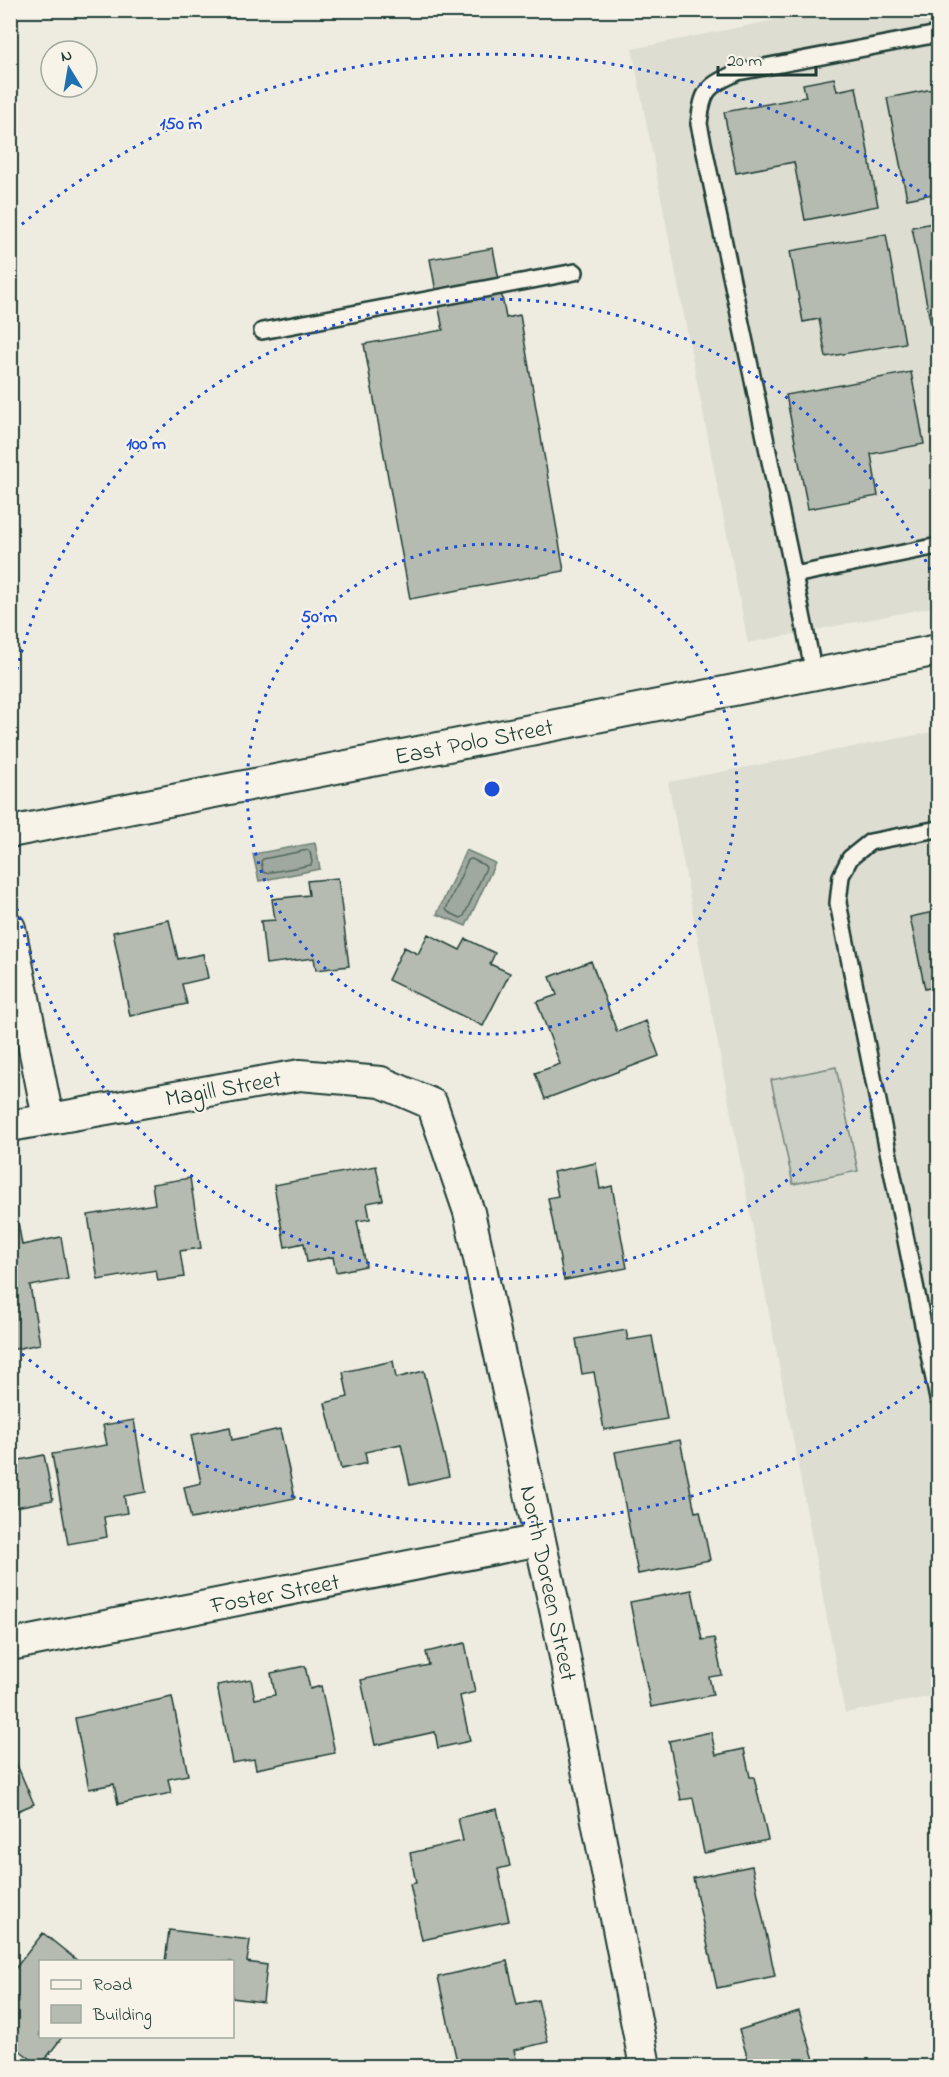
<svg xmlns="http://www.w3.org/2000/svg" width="949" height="2077" font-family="'Indie Flower',sans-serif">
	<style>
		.built { fill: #ddddd2 }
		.pitch { fill: #cccfc4; stroke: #76867c; stroke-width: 1.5 }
		.water { fill: #9fa99f; stroke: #6c7e74; stroke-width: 1.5 }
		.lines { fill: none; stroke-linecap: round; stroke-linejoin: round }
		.shore { stroke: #52685f; stroke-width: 1.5 }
		.building { fill: #b5bbb0; stroke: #1f3d34; stroke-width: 1.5 }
		.service-casing { stroke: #1f3d34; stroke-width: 20 }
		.minor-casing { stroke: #1f3d34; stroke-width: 34 }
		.service { stroke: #f7f3e8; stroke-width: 15 }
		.minor { stroke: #f7f3e8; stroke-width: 30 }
		.ring { fill: none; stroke: #1d4ed8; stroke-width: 3; stroke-dasharray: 3 6 }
		.labels { text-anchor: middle; stroke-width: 4.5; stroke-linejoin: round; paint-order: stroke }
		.street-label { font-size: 24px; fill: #1f3d34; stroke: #f7f3e8 }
		.centre { fill: #1d4ed8; stroke: #f7f3e8; stroke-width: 3 }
		.ring-label { font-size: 18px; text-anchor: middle; font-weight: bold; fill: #1d4ed8; stroke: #f7f3e8; stroke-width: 4.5; stroke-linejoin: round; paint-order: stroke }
	</style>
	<rect width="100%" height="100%" fill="#eeece1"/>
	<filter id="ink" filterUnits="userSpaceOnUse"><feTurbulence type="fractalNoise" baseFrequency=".0167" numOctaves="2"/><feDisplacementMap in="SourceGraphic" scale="12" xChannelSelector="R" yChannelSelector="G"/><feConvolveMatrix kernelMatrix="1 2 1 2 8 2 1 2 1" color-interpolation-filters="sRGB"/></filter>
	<g filter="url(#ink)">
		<path class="built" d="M819 11H938V606L748 643 632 49Z
			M938 731V1695L845 1713 668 782Z"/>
		<path class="pitch" d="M836 1067 858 1171 793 1184 771 1080Z"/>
		<path class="water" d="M315 843 320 869 259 881 253 854Z
			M466 850 495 863 466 926 437 914Z"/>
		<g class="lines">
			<path class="shore" d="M308 850 310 852 312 862 311 865 266 873 263 872 261 861 263 859Z
				M472 859 484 865 486 868 464 916 461 918 448 912 446 909 468 860Z"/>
		</g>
		<path class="building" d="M834 78 837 91 856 87 878 206 805 220 794 162 736 173 724 112 806 97 803 84Z
			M938 88V193L907 199 887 98Z
			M938 222V335L933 336 912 227Z
			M886 234 905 343 826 357 819 319 803 322 790 251Z
			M493 248 506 318 520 315 564 571 410 599 364 344 443 330 430 259Z
			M911 372 924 444 871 454 878 496 808 509 786 395Z
			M338 878 349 966 316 970 314 958 266 964 261 921 275 920 272 899 309 895 307 881Z
			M938 911V986L925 989 910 917Z
			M169 920 178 959 203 954 208 978 182 984 187 1004 130 1016 113 932Z
			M428 934 460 950 466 939 495 953 490 964 510 973 483 1026 388 980 404 947 418 954Z
			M591 961 617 1032 646 1021 659 1056 545 1099 535 1073 560 1064 537 1002 557 995 550 977Z
			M596 1163 600 1189 612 1186 627 1268 564 1280 548 1198 558 1196 553 1172Z
			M376 1166 383 1200 367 1203 370 1219 357 1221 366 1266 336 1272 333 1257 307 1262 304 1243 285 1247 274 1185Z
			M190 1178 201 1248 180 1251 184 1277 158 1281 156 1270 98 1280 88 1215 155 1204 152 1184Z
			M18 1222 22 1245 61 1237 68 1279 30 1286 40 1344 10 1350V1223Z
			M626 1330 628 1340 652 1336 667 1419 604 1430 594 1372 582 1374 576 1339Z
			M393 1361 396 1378 424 1371 449 1476 410 1485 401 1444 365 1452 367 1463 341 1469 325 1403 348 1397 343 1372Z
			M134 1420 146 1492 124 1496 127 1513 104 1517 107 1537 68 1544 52 1454 107 1445 103 1425Z
			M230 1427 232 1440 280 1429 295 1498 191 1519 184 1487 201 1483 191 1435Z
			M680 1440 695 1512 700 1511 710 1560 638 1574 615 1452Z
			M44 1455 53 1500 10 1508V1462Z
			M692 1590 702 1640 714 1638 722 1675 709 1677 713 1695 651 1707 630 1602Z
			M465 1643 475 1692 460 1696 470 1741 438 1748 435 1732 375 1745 361 1680 429 1665 426 1652Z
			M305 1666 310 1689 321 1686 335 1753 256 1769 254 1759 232 1763 217 1685 251 1679 255 1699 275 1695 271 1673Z
			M172 1697 188 1775 168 1779 171 1793 118 1804 114 1784 89 1789 75 1718Z
			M711 1732 716 1755 744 1749 750 1777H754L768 1840 704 1853 693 1798 681 1800 669 1741Z
			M10 1749 34 1804 10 1814Z
			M497 1809 510 1866 498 1869 509 1921 422 1940 410 1884 416 1883 410 1853 463 1841 458 1818Z
			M752 1866 775 1976 717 1988 693 1878Z
			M169 1930 250 1940 247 1962 267 1965 263 2002 232 1998V1962H165Z
			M43 1933 79 1962H40V2036H63L40 2066 10 2043V1975Z
			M507 1961 517 2005 538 2000 548 2042 514 2050 518 2066H458L438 1977Z
			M799 2011 816 2066H750L739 2030Z"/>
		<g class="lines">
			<g class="service-casing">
				<path id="service" d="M262 331 575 272
					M794 575 699 124C703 89 706 87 738 72L938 34
					M814 674 794 575 938 546
					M938 829 870 842 850 858 841 876 838 903 938 1399"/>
			</g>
			<g class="minor-casing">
				<path id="minor" d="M10 832 938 650
					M10 928 48 1118
					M10 1126 300 1075 381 1082 432 1104 469 1212 561 1637 645 2066
					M10 1645 540 1540"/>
			</g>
			<use href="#service" class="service"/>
			<use href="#minor" class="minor"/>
		</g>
	</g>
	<g class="ring">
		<circle cx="492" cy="789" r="245"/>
		<path d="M938 992A490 490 0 0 1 11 882M11 696A490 490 0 0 1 938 586"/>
		<path d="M934 1376A735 735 0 0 1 15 1348M15 230A735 735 0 0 1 934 202"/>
	</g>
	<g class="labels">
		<g class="street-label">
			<text transform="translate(474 741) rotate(-11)" y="8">East Polo Street</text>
			<text transform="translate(223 1088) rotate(-10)" y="8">Magill Street</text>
			<text transform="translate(549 1583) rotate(78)" y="8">North Doreen Street</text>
			<text transform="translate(275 1593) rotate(-11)" y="8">Foster Street</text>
		</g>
	</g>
	<circle cx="492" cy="789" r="9" class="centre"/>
	<g class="ring-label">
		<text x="181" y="129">150 m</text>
		<text x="146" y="449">100 m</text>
		<text x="319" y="622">50 m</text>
	</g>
	<rect width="949" height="2077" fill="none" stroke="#f7f3e8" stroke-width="36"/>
	<rect x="18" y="18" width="913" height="2041" fill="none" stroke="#1f3d34" stroke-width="2" filter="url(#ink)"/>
	<rect x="39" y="1960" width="195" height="78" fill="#f7f3e8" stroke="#a1aaa0" stroke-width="1.5"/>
	<rect x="51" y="1980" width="30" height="9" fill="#f7f3e8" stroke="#a1aaa0" stroke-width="1.5"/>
	<text x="93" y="1990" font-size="18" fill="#1f3d34">Road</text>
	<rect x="51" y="2005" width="30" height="18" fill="#b5bbb0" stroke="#a1aaa0" stroke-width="1.5"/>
	<text x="93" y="2020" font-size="18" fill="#1f3d34">Building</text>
	<g transform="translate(69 69) rotate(349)"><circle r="28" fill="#f7f3e8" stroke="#a1aaa0" stroke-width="1.5"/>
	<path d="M0-4.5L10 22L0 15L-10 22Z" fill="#1f6fb2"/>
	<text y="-9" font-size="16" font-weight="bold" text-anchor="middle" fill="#1f3d34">N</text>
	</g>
	<path d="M718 66v9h98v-9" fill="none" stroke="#1f3d34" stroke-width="3"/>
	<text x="727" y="66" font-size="18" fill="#1f3d34" stroke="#f7f3e8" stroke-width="4.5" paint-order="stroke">20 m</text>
</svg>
